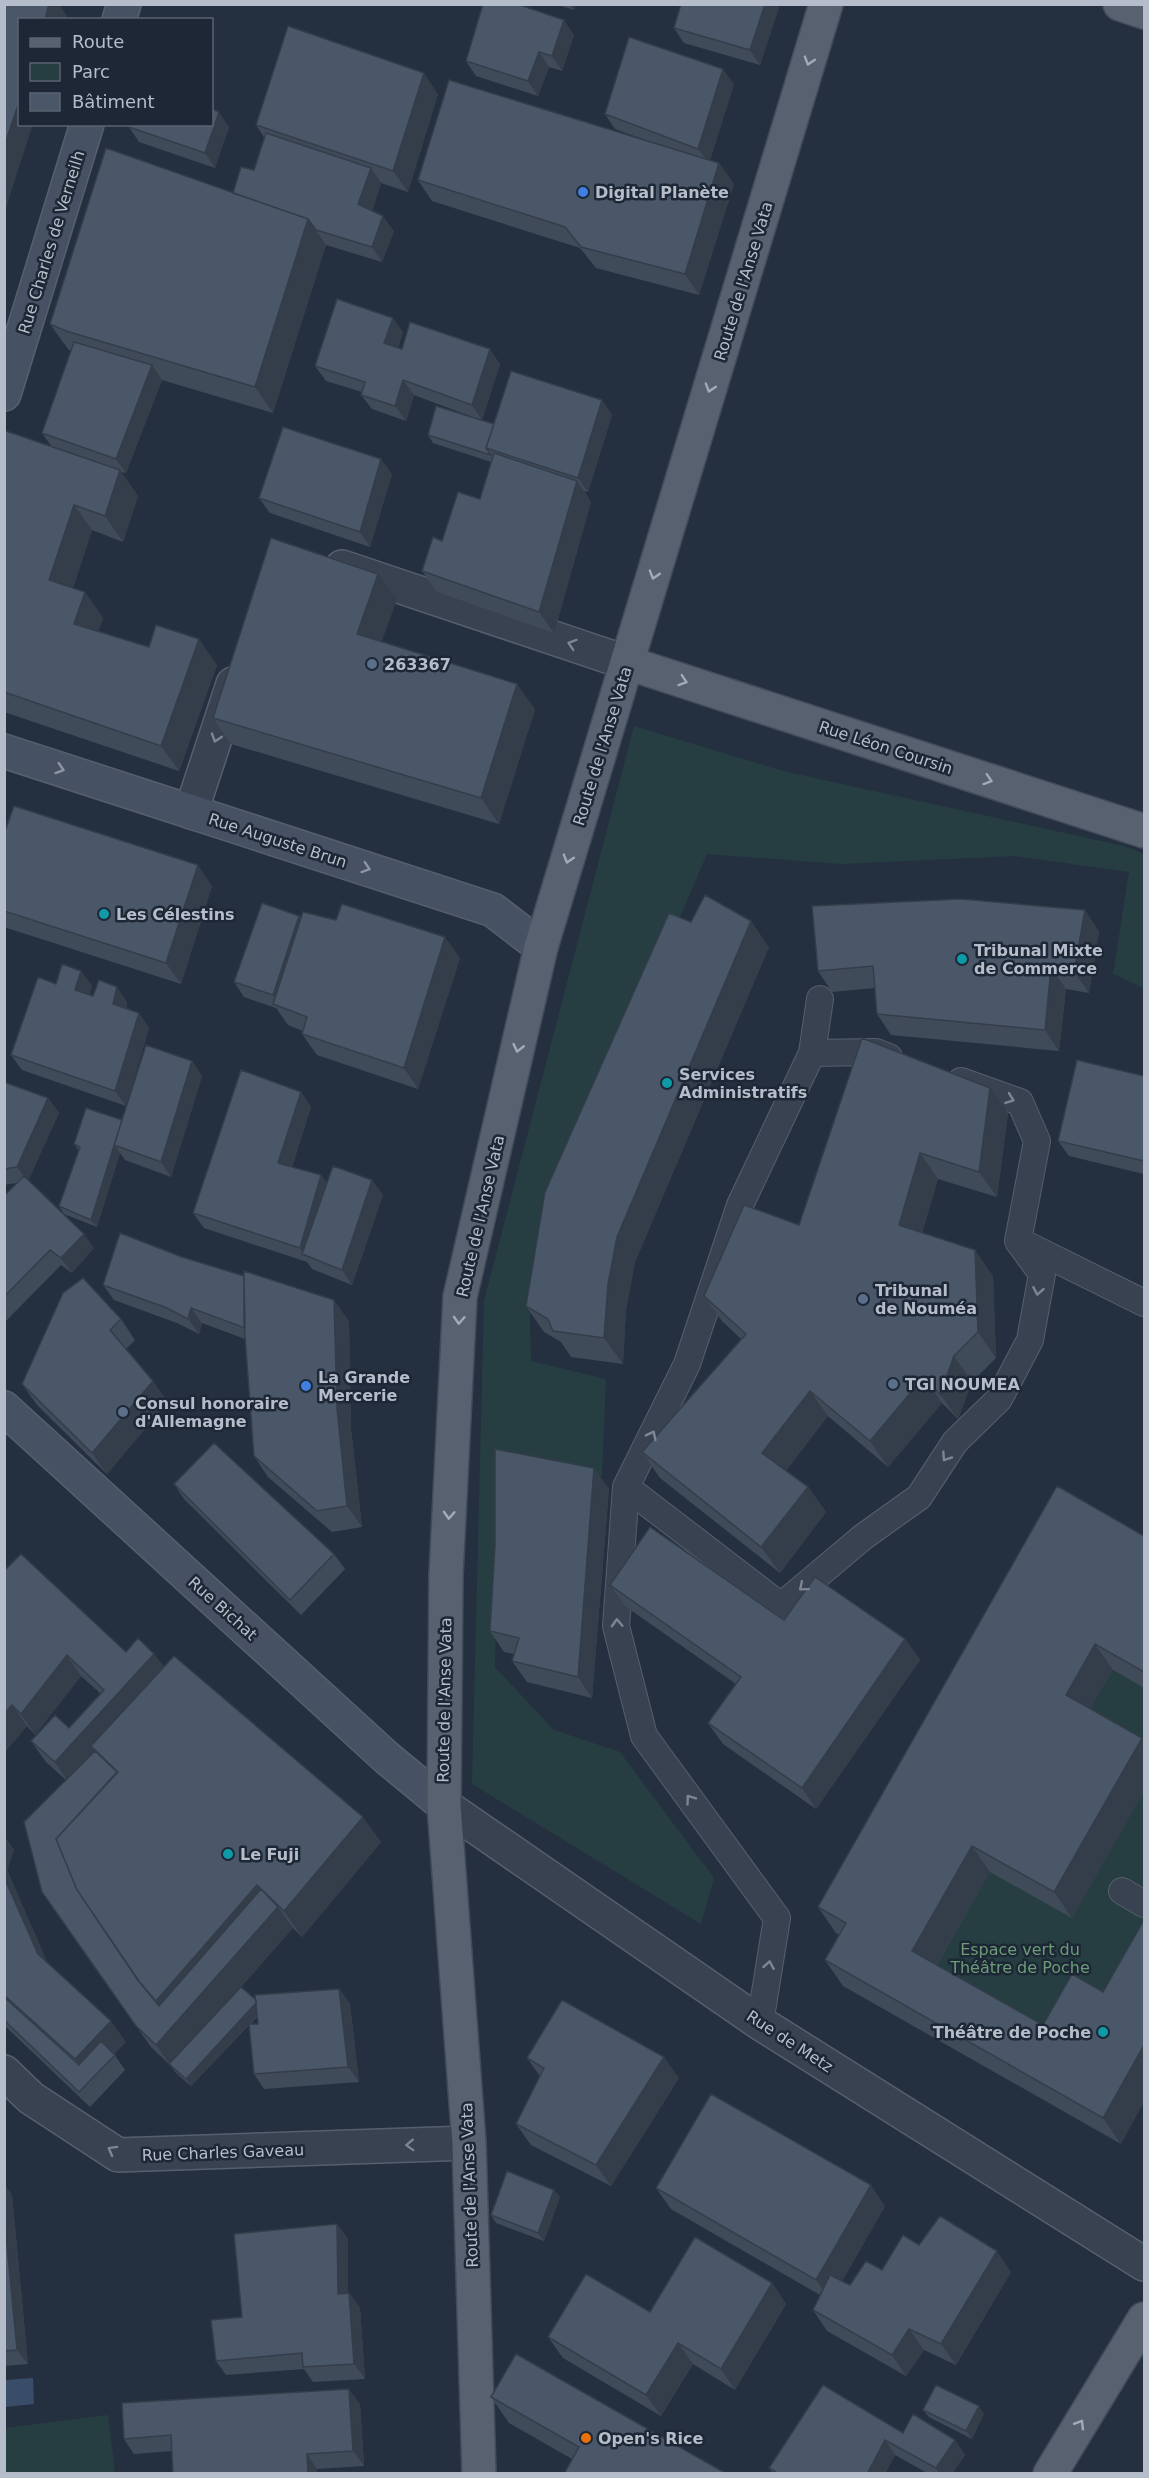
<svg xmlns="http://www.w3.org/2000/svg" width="1149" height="2478" font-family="'DejaVu Sans',sans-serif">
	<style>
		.green { fill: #263e41 }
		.water { fill: #394d69 }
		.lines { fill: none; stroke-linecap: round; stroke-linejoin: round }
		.lane-casing { stroke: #56606d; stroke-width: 28 }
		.street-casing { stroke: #56606d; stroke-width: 36 }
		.secondary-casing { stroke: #56606d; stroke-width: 36 }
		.primary-casing { stroke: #424b59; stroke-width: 36 }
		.lane { stroke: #384250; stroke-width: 26 }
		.street { stroke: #384250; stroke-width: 33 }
		.secondary { stroke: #465163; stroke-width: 33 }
		.primary { stroke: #576170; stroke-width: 33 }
		.wall { fill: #404b5a; fill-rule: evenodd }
		.shaded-wall { fill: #343d4a }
		.building { fill: #4a5769; stroke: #343d4a; stroke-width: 1.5 }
		.oneway { stroke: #a2abb8 }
		.oneway2 { stroke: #7d8693 }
		.oneway3 { stroke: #8e97a6 }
		.shop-dot { fill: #3f7fe0; stroke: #1d2735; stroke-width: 2 }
		.service-dot { fill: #5c6f8a; stroke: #1d2735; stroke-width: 2 }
		.culture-dot { fill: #0f9aa8; stroke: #1d2735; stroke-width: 2 }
		.food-dot { fill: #e8710a; stroke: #1d2735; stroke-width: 2 }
		.labels { text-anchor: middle; stroke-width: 5; stroke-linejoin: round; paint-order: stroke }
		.poi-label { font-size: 16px; font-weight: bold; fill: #b5bdca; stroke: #1d2735; text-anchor: start }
		.street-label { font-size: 16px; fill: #b5bdca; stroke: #1d2735 }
		.park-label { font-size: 16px; fill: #6b9c77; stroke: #1d2735 }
	</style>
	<rect width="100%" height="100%" fill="#243040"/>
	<path class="green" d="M634 726 783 771 1124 846 1144 854V988L1113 974 1129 872 1014 856 841 864 707 854 550 1219 530 1316 531 1361 606 1379 602 1476 499 1456 495 1667 554 1730 620 1752 714 1878 701 1924 472 1784 484 1301Z
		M1113 1670 1144 1688V1756L1084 1721Z
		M1144 1791V1978L1061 2051 930 1976 990 1872Z
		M108 2415 115 2473H5V2428Z"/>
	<path class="water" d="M33 2378 34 2404 5 2407V2380Z"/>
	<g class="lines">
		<g class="lane-casing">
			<path id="lane" d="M812 1053 876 1052 889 1057
				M1021 1242 1144 1303
				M626 1487 781 1606 863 1537 919 1497 955 1442 999 1399 1030 1340 1042 1274 1018 1241 1037 1141 1020 1102 961 1081
				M1122 1891 1144 1904
				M760 2023 777 1918 644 1736 616 1626 626 1487 687 1364 740 1205 812 1053 820 999"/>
		</g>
		<g class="street-casing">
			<path id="street" d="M342 567 628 663
				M191 812 233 684
				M444 1805 760 2023 1144 2264
				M4 2072 31 2098 118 2155 469 2143"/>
		</g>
		<g class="secondary-casing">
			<path id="secondary" d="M119 20 124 4
				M4 394 87 124
				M4 751 493 910 541 947
				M4 1408 387 1758 444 1805"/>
		</g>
		<g class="primary-casing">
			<path id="primary" d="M1120 4 1144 12
				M628 663 1144 831
				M479 2474 469 2143 444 1805 446 1575 460 1297 541 947 826 4
				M1050 2474 1144 2319"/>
		</g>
		<use href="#lane" class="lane"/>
		<use href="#street" class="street"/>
		<use href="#secondary" class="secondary"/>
		<use href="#primary" class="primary"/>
	</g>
	<path class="wall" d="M555 4H575L574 10Z
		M780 4 760 65 684 43 674 28Z
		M574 35 562 71 549 67 538 96 476 76 466 61Z
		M734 84 710 160 719 163 734 184 699 295 596 268 580 248 432 201 418 180 653 143 615 129 605 114Z
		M438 94 408 192 381 183 372 211 394 231 382 262 326 245 273 413 162 380 126 473 121 472 138 496 123 542 92 530 73 588 85 592 103 618 98 631 149 647 217 665 179 771 4 712V436L52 447 42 433 71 351 68 349 50 324 233 193 254 170 264 137 256 125Z
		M129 127H229L215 168 139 142Z
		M403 332 398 348 500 364 482 420 494 424 602 400 612 415 588 492 584 491 591 502 554 633 437 592 422 571 442 541 480 499 491 462 433 443 428 435 478 419 414 395 406 421 372 409 361 395 362 392 326 381 315 366Z
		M392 474 370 547 270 513 259 498Z
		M378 574 397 599 381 642 535 709 499 824 231 744 213 718Z
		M4 834 212 886 181 984 4 927Z
		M299 916 301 918 460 958 418 1089 317 1055 302 1034 303 1031 288 1025 276 1008 244 997 234 982Z
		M691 922 769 947 635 1262 626 1310 623 1364 571 1357 561 1342 544 1332 526 1306Z
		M1099 931 1089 993 1066 989 1059 1051 891 1035 877 1014 875 988 832 992 818 971Z
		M81 971 92 986 89 995 127 1002 126 1009 139 1013 149 1028 126 1106 22 1070 11 1055 56 984Z
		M862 1038 1008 1113 997 1197 938 1179 922 1233 993 1276 996 1358 972 1382 958 1419 942 1403 888 1467 828 1416 786 1470 808 1487 826 1512 780 1573 660 1478 642 1452 741 1339 722 1321 704 1296 799 1225Z
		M192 1061 202 1076 171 1177 125 1160 120 1153 97 1227 64 1214 59 1206 79 1151 74 1144 122 1120Z
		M1144 1076V1174L1069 1156 1058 1141Z
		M4 1082 48 1098 59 1113 28 1180 94 1248 72 1273 61 1265 5 1322 4 1196 16 1183 4 1185Z
		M301 1092 311 1107 292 1167 321 1175 327 1183 372 1180 383 1195 352 1285 312 1269 307 1262 204 1228 193 1213Z
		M103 1285 349 1321 351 1429 362 1527 332 1532 268 1477 254 1456 245 1339 202 1323 199 1334 177 1323 114 1300Z
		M121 1319 135 1340 126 1349 168 1402 107 1474 37 1405 22 1384Z
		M594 1468 609 1489 592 1698 527 1682 512 1661 514 1654 504 1652 490 1631Z
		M174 1484 334 1554 345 1569 301 1615 184 1499Z
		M1144 1536V1688L1113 1670 1090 1709 1142 1738 1144 1743V1791L1072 1918 990 1872 937 1965 1043 2025 1121 2144 843 1986 825 1960 840 1935 836 1933 818 1907Z
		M4 1571 126 1652 154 1654 164 1667 381 1842 302 1937 292 1927 293 1928 240 1988 256 2000 339 1989 350 2004 359 2082 264 2089 254 2074 249 2025 191 2086 175 2072 170 2065 151 2047 42 1892 66 1780 46 1762 31 1741 69 1728 100 1693 81 1676 35 1735 27 1726 4 1753ZM258 2016V2024H250Z
		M610 1585 784 1620 905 1639 920 1660 816 1809 723 1744 708 1723 736 1684 625 1606Z
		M4 1836 14 1850 7 1870 47 1962 126 2042 114 2054 125 2070 90 2107 4 2025Z
		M527 2058 679 2078 611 2186 531 2145 516 2124 540 2076Z
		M4 2184 12 2195 28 2364 4 2366Z
		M656 2188 885 2206 842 2281 850 2285 882 2270 919 2245 1011 2272 956 2365 924 2350 906 2376 827 2331 813 2310 820 2295 671 2209Z
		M554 2190 560 2197 544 2241 496 2223 491 2215Z
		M337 2224 348 2239V2293H349L360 2308 365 2379 313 2382 304 2369 226 2375 216 2361 242 2317Z
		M772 2283 786 2304 735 2390 693 2364 661 2416 563 2358 548 2337Z
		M491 2397 727 2474 572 2459 509 2423Z
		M360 2404 364 2466 317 2469 172 2451 134 2454 124 2439Z
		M923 2410 984 2414 972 2439 929 2417Z
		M903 2433 955 2440 965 2455 952 2474H929L895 2455 885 2474H773L769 2468Z"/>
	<path class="shaded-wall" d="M49 4H59L67 16 66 20H45Z
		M569 4H575L574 10Z
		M765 4H780L760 65 750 50Z
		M564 20 574 35 562 71 552 56Z
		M539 52 549 67 538 96 528 81Z
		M723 69 734 84 709 163 698 149Z
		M424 73 438 94 408 192 393 171Z
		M20 99V124H33L4 214V147Z
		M219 112 229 127 215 168 205 153Z
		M719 163 734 184 699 295 685 274Z
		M371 168 381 183 369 219 358 204Z
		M383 216 394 231 382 262 372 247Z
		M308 219 326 245 273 413 255 387Z
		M393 318 403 332 394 358 384 343Z
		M490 349 500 364 482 420 472 405Z
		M152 365 162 380 126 473 116 459Z
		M403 380 414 395 406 421 395 406Z
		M602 400 612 415 588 492 578 478Z
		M381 459 392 474 370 547 360 532Z
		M120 470 138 496 123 542 105 516Z
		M577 481 591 502 554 633 539 612Z
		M74 505 92 530 67 606 49 580Z
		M378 574 397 599 375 660 357 634Z
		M85 592 103 618 93 649 74 624Z
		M199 639 217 665 179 771 161 746Z
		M517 684 535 709 499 824 481 798Z
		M198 865 212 886 181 984 166 963Z
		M1085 910 1099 931 1089 993 1074 972Z
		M299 916 310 930 282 1008 273 995Z
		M751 921 769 947 635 1262 626 1310 623 1364 604 1338 608 1284 617 1237Z
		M445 937 460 958 418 1089 404 1068Z
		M1051 968 1066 989 1059 1051 1045 1030Z
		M81 971 92 986 85 1005 75 990Z
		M117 987 127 1002 123 1019 113 1004Z
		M139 1013 149 1028 126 1106 115 1091Z
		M192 1061 202 1076 171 1177 161 1162Z
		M990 1088 1008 1113 997 1197 979 1172Z
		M301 1092 311 1107 288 1178 278 1163Z
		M48 1098 59 1113 28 1182 17 1167Z
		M115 1145 120 1153 97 1227 91 1220Z
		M920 1153 938 1179 917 1251 899 1225Z
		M321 1175 331 1190 305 1256 300 1248Z
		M372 1180 383 1195 352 1285 342 1270Z
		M84 1234 94 1248 72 1273 61 1258Z
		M975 1250 993 1276 996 1358 978 1332Z
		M334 1300 349 1321 351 1429 362 1527 347 1506 337 1408Z
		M191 1308 202 1323 199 1334 188 1319Z
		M954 1356 972 1382 958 1419 940 1394Z
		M924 1377 942 1403 888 1467 870 1441Z
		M153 1381 168 1402 107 1474 92 1453Z
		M810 1391 828 1416 780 1479 762 1453Z
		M594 1468 609 1489 592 1698 578 1677Z
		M808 1487 826 1512 780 1573 761 1547Z
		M905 1639 920 1660 816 1809 802 1788Z
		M1095 1644 1113 1670 1084 1721 1066 1695Z
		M154 1654 169 1675 91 1746 97 1753 69 1783 55 1762Z
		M67 1655 81 1676 35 1735 21 1714Z
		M12 1705 27 1726 4 1753V1714Z
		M1142 1738 1144 1743V1791L1072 1918 1054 1892Z
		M363 1817 381 1842 302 1937 284 1911Z
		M4 1836 14 1850 7 1870 53 1975 38 1954 4 1877Z
		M972 1846 990 1872 930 1976 912 1951Z
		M257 1885 275 1910 278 1907 293 1928 171 2066 156 2045V2001Z
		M339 1989 350 2004 359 2082 348 2067Z
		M258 2002 263 2009 191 2086 186 2079Z
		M111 2021 126 2042 90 2080 75 2059Z
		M1144 2045V2102L1121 2144 1103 2118Z
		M664 2057 679 2078 611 2186 596 2165Z
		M4 2184 12 2195 28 2364 17 2350 4 2213Z
		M871 2185 885 2206 831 2301 816 2280Z
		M554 2190 560 2197 544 2241 538 2233Z
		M337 2224 348 2239V2309L338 2294Z
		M997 2251 1011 2272 956 2365 941 2344Z
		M772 2283 786 2304 735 2390 721 2369Z
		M349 2293 360 2308 365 2379 354 2364Z
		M909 2329 924 2350 906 2376 892 2355Z
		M678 2343 693 2364 661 2416 646 2395Z
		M349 2389 360 2404 364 2466 353 2451Z
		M979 2406 984 2414 972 2439 966 2431Z
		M885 2440 895 2455 885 2474H867Z
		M955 2440 965 2455 952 2474H939L936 2468Z
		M307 2454 317 2469V2474H308Z"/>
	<path class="building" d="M4 4H49L45 20H20V99L4 147Z
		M483 4H517L564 20 552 56 539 52 528 81 466 61Z
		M681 4H765L750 50 674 28Z
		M288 26 424 73 393 171 256 125Z
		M629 37 723 69 698 149 605 114Z
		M449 80 719 163 685 274 581 247 565 227 418 180Z
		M212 109 219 112 205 153 129 127 130 124H212Z
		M266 133 371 168 358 204 383 216 372 247 316 230 308 219 233 193 241 167 254 170Z
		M106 148 308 219 255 387 66 331 50 324Z
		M337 299 393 318 384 343 402 349 410 322 490 349 472 405 403 380 395 406 361 395 365 382 315 366Z
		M74 342 152 365 116 459 42 433Z
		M511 371 602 400 578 478 486 448Z
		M436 406 494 424 486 448 491 455 428 435Z
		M283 427 381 459 360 532 259 498Z
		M6 431 120 470 105 516 74 505 49 580 85 592 74 624 149 647 156 625 199 639 161 746 4 692V436Z
		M494 453 577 481 539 612 422 571 433 537 442 541 458 492 480 499Z
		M271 538 378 574 357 634 517 684 481 798 213 718Z
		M14 806 198 865 166 963 4 911V834Z
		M705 895 751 921 617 1237 608 1284 604 1338 553 1331 548 1319 526 1306 545 1192 669 913 691 922Z
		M961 899 1085 910 1074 972 1051 968 1045 1030 877 1014 873 966 818 971 812 906Z
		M262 903 299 916 273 995 234 982Z
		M342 904 445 937 404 1068 302 1034 307 1017 273 1004 303 912 336 920Z
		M62 964 81 971 75 990 93 996 99 980 117 987 113 1004 139 1013 115 1091 11 1055 38 977 56 984Z
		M862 1038 990 1088 979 1172 920 1153 899 1225 975 1250 978 1332 954 1356 940 1394 924 1377 870 1441 810 1391 762 1453 808 1487 761 1547 642 1452 746 1334 704 1296 744 1205 799 1225Z
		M146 1045 192 1061 161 1162 114 1145Z
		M1077 1060 1144 1076V1161L1058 1141Z
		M241 1070 301 1092 278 1163 321 1175 300 1248 193 1213Z
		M4 1082 48 1098 17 1167 4 1169Z
		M86 1108 122 1120 91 1220 59 1206 80 1147 74 1144Z
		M333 1166 372 1180 342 1270 302 1254Z
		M24 1176 84 1234 61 1258 50 1250 4 1297V1196Z
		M120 1233 182 1257 244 1276 245 1328 191 1308 188 1319 167 1308 103 1285Z
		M244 1271 334 1300 337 1408 347 1506 317 1511 254 1456 244 1323Z
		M83 1278 121 1319 110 1330 153 1381 92 1453 22 1384 63 1293Z
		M214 1443 334 1554 290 1600 174 1484Z
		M495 1449 594 1468 578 1677 512 1661 519 1638 490 1631 495 1546Z
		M1057 1486 1144 1536V1672L1095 1644 1066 1695 1142 1738 1054 1892 972 1846 912 1951 1043 2025 1072 1974 1103 1992 1144 1920V2045L1103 2118 825 1960 846 1923 818 1907Z
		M650 1527 784 1620 815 1577 905 1639 802 1788 708 1723 741 1677 610 1585Z
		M21 1554 126 1652 138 1638 154 1654 55 1762 31 1741 55 1715 69 1728 104 1690 67 1655 21 1714 12 1705 4 1714V1571Z
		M174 1656 363 1817 284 1911 257 1885 156 2001 137 1979 77 1890 56 1839 118 1772 91 1746Z
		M95 1751 117 1772 56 1839 77 1890 141 1984 159 2006 261 1889 278 1907 156 2045 136 2026 42 1892 24 1822Z
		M4 1877 38 1954 111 2021 75 2059 4 1995Z
		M241 1987 256 2000V2003L186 2079 169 2064Z
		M339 1989 348 2067 254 2074 249 2024H258L255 1995Z
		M4 1997 79 2065 101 2041 115 2055 79 2092 4 2020Z
		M562 2000 664 2057 596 2165 516 2124 544 2068 527 2058Z
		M711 2094 871 2185 816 2280 656 2188Z
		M507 2171 554 2190 538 2233 491 2215Z
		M4 2213 17 2350 4 2351Z
		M940 2216 997 2251 941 2344 909 2329 892 2355 813 2310 830 2275 850 2285 866 2261 882 2270 903 2235 919 2245Z
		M337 2224 338 2294 349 2293 354 2364 303 2367 302 2353 216 2361 211 2320 242 2317 234 2234Z
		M695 2237 772 2283 721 2369 678 2343 646 2395 548 2337 586 2274 650 2312Z
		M516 2354 727 2474H564L579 2447 491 2397Z
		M823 2385 903 2433 913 2414 955 2440 936 2468 885 2440 867 2474H779L769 2468Z
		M936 2385 979 2406 966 2431 923 2410Z
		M349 2389 353 2451 307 2454 308 2474H173L171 2435 124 2439 122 2403Z"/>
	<defs><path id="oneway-chevron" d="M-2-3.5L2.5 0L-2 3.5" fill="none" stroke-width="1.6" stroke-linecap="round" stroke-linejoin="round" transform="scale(1.5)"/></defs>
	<g class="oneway">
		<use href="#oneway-chevron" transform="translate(809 61) rotate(107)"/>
		<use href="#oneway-chevron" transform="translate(710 388) rotate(107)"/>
		<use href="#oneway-chevron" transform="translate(654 575) rotate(107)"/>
		<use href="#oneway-chevron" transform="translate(683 681) rotate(18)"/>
		<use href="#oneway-chevron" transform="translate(988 780) rotate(18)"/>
		<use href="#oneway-chevron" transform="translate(568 859) rotate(107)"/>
		<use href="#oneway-chevron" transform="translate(518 1048) rotate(103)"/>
		<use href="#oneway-chevron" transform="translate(459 1320) rotate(93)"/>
		<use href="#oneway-chevron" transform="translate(449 1515) rotate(93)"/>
		<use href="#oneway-chevron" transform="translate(1080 2424) rotate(-59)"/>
	</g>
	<g class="oneway2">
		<use href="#oneway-chevron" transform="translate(572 644) rotate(-162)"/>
		<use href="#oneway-chevron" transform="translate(216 738) rotate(108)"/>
		<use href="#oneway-chevron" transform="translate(1010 1099) rotate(20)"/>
		<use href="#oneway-chevron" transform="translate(1038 1291) rotate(100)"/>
		<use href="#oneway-chevron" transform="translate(652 1435) rotate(-64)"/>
		<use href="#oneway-chevron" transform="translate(946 1457) rotate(124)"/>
		<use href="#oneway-chevron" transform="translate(803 1587) rotate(140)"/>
		<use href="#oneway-chevron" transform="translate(617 1623) rotate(-92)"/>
		<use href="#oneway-chevron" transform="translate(690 1799) rotate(-126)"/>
		<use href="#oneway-chevron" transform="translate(769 1965) rotate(-80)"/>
		<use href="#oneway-chevron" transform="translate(410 2145) rotate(178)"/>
		<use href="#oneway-chevron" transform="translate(112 2150) rotate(-151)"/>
	</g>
	<g class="oneway3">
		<use href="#oneway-chevron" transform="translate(60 769) rotate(18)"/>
		<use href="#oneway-chevron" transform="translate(366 868) rotate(18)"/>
	</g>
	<g class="shop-dot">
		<circle cx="583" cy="192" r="6"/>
		<circle cx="306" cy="1386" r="6"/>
	</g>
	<g class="service-dot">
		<circle cx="372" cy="664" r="6"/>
		<circle cx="863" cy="1299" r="6"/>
		<circle cx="893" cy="1384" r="6"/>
		<circle cx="123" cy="1412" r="6"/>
	</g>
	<g class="culture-dot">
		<circle cx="104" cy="914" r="6"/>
		<circle cx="962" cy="959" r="6"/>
		<circle cx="667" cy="1083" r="6"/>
		<circle cx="228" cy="1854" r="6"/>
		<circle cx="1103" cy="2032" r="6"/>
	</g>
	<circle class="food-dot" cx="586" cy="2438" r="6"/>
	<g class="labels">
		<g class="poi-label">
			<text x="595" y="198">Digital Planète</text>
			<text x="384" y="670">263367</text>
			<text x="116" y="920">Les Célestins</text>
			<text x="974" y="956">Tribunal Mixte<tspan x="974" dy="18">de Commerce</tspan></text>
			<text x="679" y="1080">Services<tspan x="679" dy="18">Administratifs</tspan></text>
			<text x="875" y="1296">Tribunal<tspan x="875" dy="18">de Nouméa</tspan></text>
			<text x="318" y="1383">La Grande<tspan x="318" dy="18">Mercerie</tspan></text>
			<text x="905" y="1390">TGI NOUMEA</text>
			<text x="135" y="1409">Consul honoraire<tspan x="135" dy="18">d'Allemagne</tspan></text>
			<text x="240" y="1860">Le Fuji</text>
			<text x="1091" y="2038" text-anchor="end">Théâtre de Poche</text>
			<text x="598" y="2444">Open's Rice</text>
		</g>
		<g class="street-label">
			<text transform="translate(51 242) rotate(-73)" y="6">Rue Charles de Verneilh</text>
			<text transform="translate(743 281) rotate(-73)" y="6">Route de l'Anse Vata</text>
			<text transform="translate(602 746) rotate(-73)" y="6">Route de l'Anse Vata</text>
			<text transform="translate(886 747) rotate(18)" y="6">Rue Léon Coursin</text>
			<text transform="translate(278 840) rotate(18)" y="6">Rue Auguste Brun</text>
			<text transform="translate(480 1216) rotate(-77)" y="6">Route de l'Anse Vata</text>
			<text transform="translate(223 1608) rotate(42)" y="6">Rue Bichat</text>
			<text transform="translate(444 1700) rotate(-89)" y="6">Route de l'Anse Vata</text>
			<text transform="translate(790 2041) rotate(33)" y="6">Rue de Metz</text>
			<text transform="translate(223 2152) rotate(-2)" y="6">Rue Charles Gaveau</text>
			<text transform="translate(469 2185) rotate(-92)" y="6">Route de l'Anse Vata</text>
		</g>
		<g class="park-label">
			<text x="1020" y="1955">Espace vert du<tspan x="1020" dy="18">Théâtre de Poche</tspan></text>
		</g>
	</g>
	<rect width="1149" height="2478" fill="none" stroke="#b5bdca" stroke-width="12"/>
	<rect x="18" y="18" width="195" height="108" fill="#1d2735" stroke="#5a6371" stroke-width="1.5"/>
	<rect x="30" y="38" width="30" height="9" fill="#576170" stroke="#5a6371" stroke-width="1.5"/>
	<text x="72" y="48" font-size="18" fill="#b5bdca">Route</text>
	<rect x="30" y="63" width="30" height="18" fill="#263e41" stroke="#5a6371" stroke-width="1.5"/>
	<text x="72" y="78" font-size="18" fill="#b5bdca">Parc</text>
	<rect x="30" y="93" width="30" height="18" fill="#4a5769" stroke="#5a6371" stroke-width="1.5"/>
	<text x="72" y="108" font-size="18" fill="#b5bdca">Bâtiment</text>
</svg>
